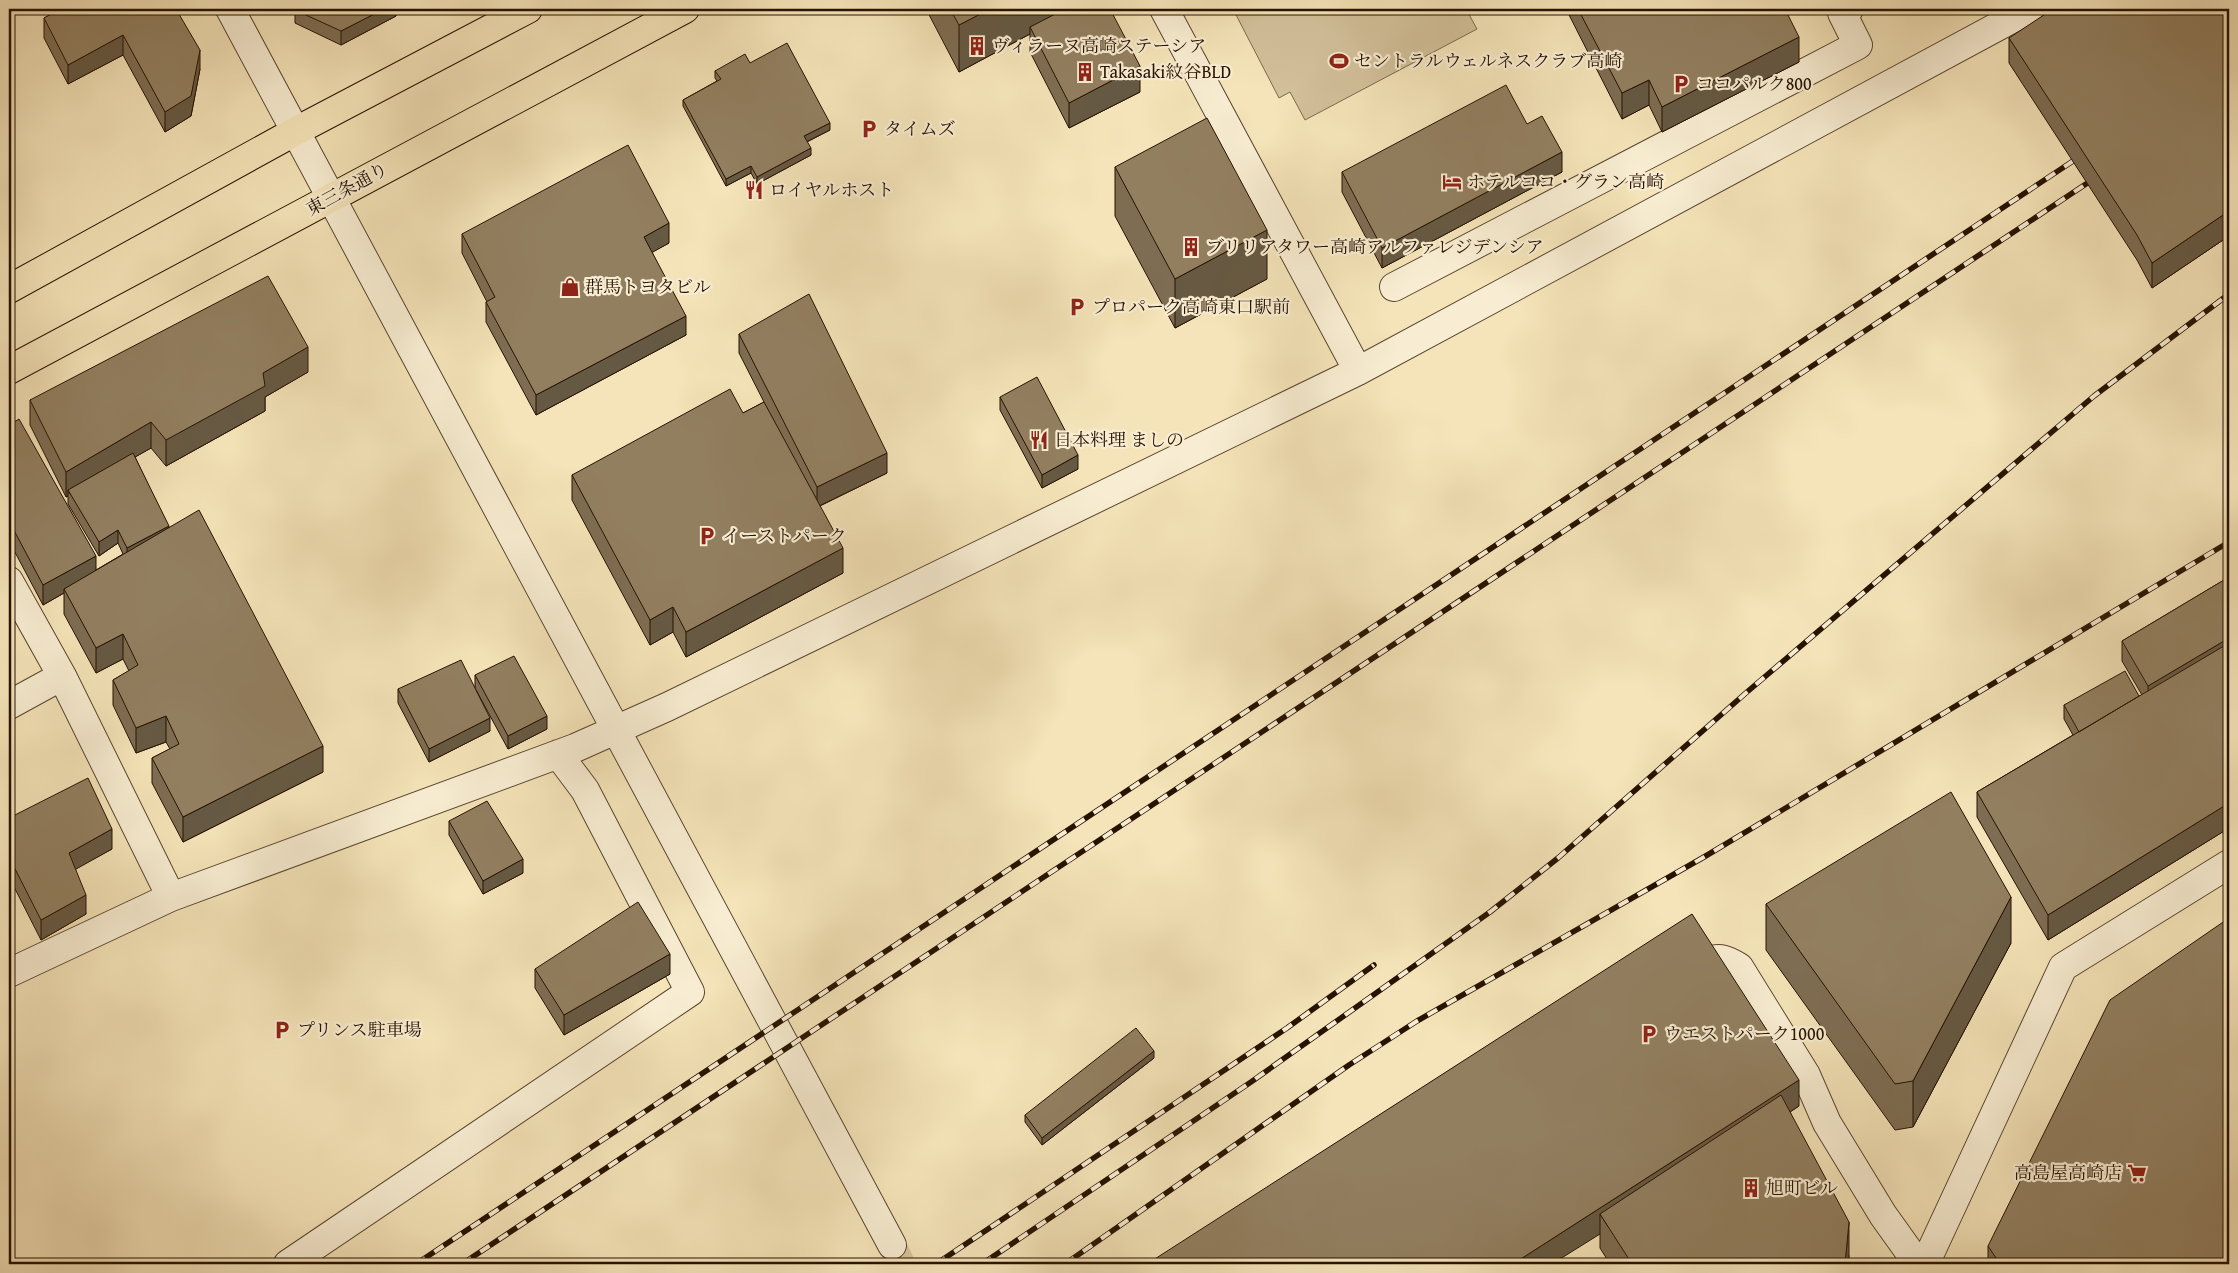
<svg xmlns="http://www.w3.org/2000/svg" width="2238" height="1273" font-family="'Gentium Book Plus','Noto Serif JP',serif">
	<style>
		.green { fill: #d2c09a; stroke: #7c694d }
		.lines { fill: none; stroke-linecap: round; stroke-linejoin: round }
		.minor-tunnel { stroke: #d6c49d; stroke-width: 28; stroke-dasharray: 28 14; stroke-linecap: butt }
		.minor-casing { stroke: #5a462e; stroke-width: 30 }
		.highway-casing { stroke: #271200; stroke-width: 30 }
		.minor { stroke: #f8edd2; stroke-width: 28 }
		.highway { stroke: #f5e4b9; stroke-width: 28 }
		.rail-casing { stroke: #271200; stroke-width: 5.5 }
		.rail { stroke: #f8edd2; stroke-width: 4; stroke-dasharray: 11; stroke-linecap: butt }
		.wall { fill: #7e6d53; stroke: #271200 }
		.shaded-wall { fill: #665943; stroke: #271200 }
		.building { fill: #927f60; stroke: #271200 }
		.labels { text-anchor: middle; stroke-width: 4.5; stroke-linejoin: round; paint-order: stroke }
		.poi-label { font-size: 18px; fill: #271200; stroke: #f8edd2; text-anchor: start }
		.street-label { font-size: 18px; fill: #271200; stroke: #f8edd2 }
	</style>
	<rect width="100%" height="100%" fill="#f5e4b9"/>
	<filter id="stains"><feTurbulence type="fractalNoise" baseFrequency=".004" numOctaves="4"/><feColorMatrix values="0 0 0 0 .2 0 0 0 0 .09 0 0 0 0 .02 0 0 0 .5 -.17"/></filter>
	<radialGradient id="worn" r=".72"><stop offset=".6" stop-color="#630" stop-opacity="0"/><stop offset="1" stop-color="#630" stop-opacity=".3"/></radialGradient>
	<path class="green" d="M1233 9H1466L1477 29 1305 120 1290 92 1279 98Z"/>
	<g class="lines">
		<path class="minor-tunnel" d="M892 1245 901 1264"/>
		<g class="minor-casing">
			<path id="minor" d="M230 9 892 1245
				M1164 9 1358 371
				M1394 287 1858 45 1842 13 1849 9
				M9 581 62 676 171 897
				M9 705 62 676
				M1707 962C1720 956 1727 960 1739 967L1806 1075 1827 1123 1883 1215 1918 1264
				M9 973 171 897 575 748 667 707 1358 371 2030 9
				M288 1264 690 992 585 790 558 754
				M1925 1264 2063 967 2229 864"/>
		</g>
		<g class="highway-casing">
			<path id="highway" d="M9 289 296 131 528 9
				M9 370 685 9"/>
		</g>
		<use href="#minor" class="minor"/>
		<use href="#highway" class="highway"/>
		<g class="rail-casing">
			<path id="rail" d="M416 1264 2085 153
				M462 1264 2098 176
				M936 1264 1287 1028 1374 965
				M982 1264 1251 1082 1490 912 1558 858 1747 692 2094 396 2229 294
				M1065 1264 1349 1065 1417 1021 1704 857 2229 542"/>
		</g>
		<use href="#rail" class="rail"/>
	</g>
	<path class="wall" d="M61 9 200 69 191 116 165 132 123 55 68 84 44 38V18Z
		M396 9V16L341 45 295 23V10Z
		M926 9H1057V13L1140 92 1069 128 1030 52V34L959 72Z
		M1566 9H1785L1799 62 1662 132 1649 105 1622 119Z
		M2229 9V236L2152 288 2137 260 2009 63V38Z
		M750 63 830 130 807 142 811 155 757 184 751 173 726 186 683 106V100L717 81 715 78V71Z
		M1527 124 1562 172 1382 268 1342 192V172Z
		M1115 167 1267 279 1175 328 1115 216Z
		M462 234 669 243 652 252 686 335 536 415 486 322V302H487L462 253Z
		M739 334 887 473 820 506 843 573 686 657 673 632 650 645 572 500V475L743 413 764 402 739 353Z
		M308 372 265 397V411L166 466 151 448 135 457 169 528 323 772 183 842 152 783V758L170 749 166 742 136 753 113 705V680L129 671 123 659 96 673 64 614V593L43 605 9 541V425L96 570 123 554 118 543 99 556 68 504V496L66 497 30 425V400Z
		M1000 397 1078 469 1042 488 1000 410Z
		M2229 577V828L2048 940 1977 817V792L2073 735 2064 719V705L2139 696 2142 695 2122 661V641Z
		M475 675 547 729 508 749 476 690 490 731 429 762 398 703V689H475Z
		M9 818 112 849 75 869 86 914 41 940 9 877Z
		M449 821 523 873 483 894 449 835Z
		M1766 904 2011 943 1913 1127 1895 1130 1766 950Z
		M535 969 670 974 564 1035 535 988Z
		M1154 1058 1042 1145 1025 1122V1115Z
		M1799 1106 1790 1112 1849 1256 1848 1264H1610L1600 1248V1234L1147 1264Z
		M1988 1246 2229 1264H1988Z"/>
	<path class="shaded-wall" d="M384 9H396V16L341 45V31Z
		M990 9H1057V20L1030 27V34L959 72V25Z
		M123 35V55L68 84V65Z
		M1799 37V62L1662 132V107Z
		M200 50V69L191 116 165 132V112Z
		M1140 66V92L1069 128V103Z
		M1649 80V105L1622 119V93Z
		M830 123V130L804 143V136Z
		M811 148V155L757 184V177Z
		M1562 152V172L1382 268V248Z
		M751 166V173L726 186V179Z
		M2229 211V236L2152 288V263Z
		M669 223V243L644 257V237Z
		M1267 230V279L1175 328V279Z
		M686 316V335L536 415V395Z
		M308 347V372L265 397V411L166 466V440L263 373Z
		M151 422V448L70 494 68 490V496L66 497V472Z
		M887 453V473L817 507V487Z
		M1078 455V469L1042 488V475Z
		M169 526V540L127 562V548Z
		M118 530V543L99 556V542Z
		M843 548V573L686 657V632Z
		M96 556V576L64 589V593L43 605V585Z
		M673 607V632L650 645V620Z
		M123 634V659L96 673V648Z
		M2229 638V658L2148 706V686Z
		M166 716V742L136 753V728Z
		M547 716V729L508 749V736Z
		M490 718V731L429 762V749Z
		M323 746V772L183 842V817Z
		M2229 803V828L2048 940V915Z
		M112 829V849L69 873V853Z
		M523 859V873L483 894V881Z
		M86 895V914L41 940V920Z
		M2011 897V943L1913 1127V1081Z
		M670 954V974L564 1035V1015Z
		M1154 1051V1058L1042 1145V1138Z
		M1799 1080V1106L1609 1228 1600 1214V1234L1552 1264H1513Z
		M1849 1222V1256L1848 1264H1845Z"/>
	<path class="building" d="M61 9H176L200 50 191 96 165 112 123 35 68 65 44 18Z
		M297 9H384L341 31 295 10Z
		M950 9H990L959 25Z
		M1065 9H1110L1140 66 1069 103 1030 27Z
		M1578 9H1785L1799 37 1662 107 1649 80 1622 93Z
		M2053 9H2229V211L2152 263 2137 235 2009 38Z
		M787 43 830 123 804 136 811 148 757 177 751 166 726 179 683 100 721 79 715 71 745 54 750 63Z
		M1506 85 1527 124 1542 116 1562 152 1382 248 1342 172Z
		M1207 118 1267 230 1175 279 1115 167Z
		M628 145 669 223 644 237 686 316 536 395 486 302 495 297 462 234Z
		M268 276 308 347 263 373 265 386 166 440 151 422 66 472 30 400Z
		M809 294 887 453 817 487 739 334Z
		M1037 377 1078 455 1042 475 1000 397Z
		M730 389 743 413 764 402 843 548 686 632 673 607 650 620 572 475Z
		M19 419 96 556 43 585 9 521V425Z
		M133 453 169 526 127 548 118 530 99 542 68 490Z
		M199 510 323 746 183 817 152 758 179 744 166 716 136 728 113 680 138 665 123 634 96 648 64 589Z
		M2229 577V638L2148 686 2122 641Z
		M2229 643V803L2048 915 1977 792Z
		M514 656 547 716 508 736 475 675Z
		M461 660 490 718 429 749 398 689Z
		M2125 671 2139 696 2079 732 2064 705Z
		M88 778 112 829 69 853 86 895 41 920 9 857V818Z
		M1951 792 2011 897 1913 1081 1895 1084 1766 904Z
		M487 801 523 859 483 881 449 821Z
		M638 902 670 954 564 1015 535 969Z
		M1692 914 1799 1080 1513 1264H1147Z
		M2229 918V1264H2000L1988 1246 2110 1000Z
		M1136 1028 1154 1051 1042 1138 1025 1115Z
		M1781 1095 1849 1222 1845 1264H1632L1600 1214Z"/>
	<defs>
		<g id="building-bare" transform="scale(1.5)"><path d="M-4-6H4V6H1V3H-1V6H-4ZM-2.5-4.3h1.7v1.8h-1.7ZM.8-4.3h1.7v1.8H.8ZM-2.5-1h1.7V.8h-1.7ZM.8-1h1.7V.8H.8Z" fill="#8f2418" stroke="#f8edd2" stroke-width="2.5" paint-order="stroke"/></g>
		<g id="stadium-bare" transform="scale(1.5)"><path d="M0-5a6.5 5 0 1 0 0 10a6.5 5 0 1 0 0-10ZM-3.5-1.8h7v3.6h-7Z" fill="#8f2418" stroke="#f8edd2" stroke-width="2.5" paint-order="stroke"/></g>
		<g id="parking-bare" transform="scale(1.5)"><path d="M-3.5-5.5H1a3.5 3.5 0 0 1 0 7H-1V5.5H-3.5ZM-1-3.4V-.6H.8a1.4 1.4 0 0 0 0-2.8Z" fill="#8f2418" stroke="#f8edd2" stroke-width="2.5" paint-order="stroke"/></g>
		<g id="hotel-bare" transform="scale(1.5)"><path d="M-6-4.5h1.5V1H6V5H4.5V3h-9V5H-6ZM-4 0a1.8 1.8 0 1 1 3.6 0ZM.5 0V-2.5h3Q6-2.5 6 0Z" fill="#8f2418" stroke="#f8edd2" stroke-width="2.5" paint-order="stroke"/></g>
		<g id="restaurant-bare" transform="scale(1.5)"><path d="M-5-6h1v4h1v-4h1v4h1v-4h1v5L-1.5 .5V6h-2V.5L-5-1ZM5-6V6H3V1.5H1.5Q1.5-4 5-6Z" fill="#8f2418" stroke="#f8edd2" stroke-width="2.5" paint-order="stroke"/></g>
		<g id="shop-bare" transform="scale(1.5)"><path d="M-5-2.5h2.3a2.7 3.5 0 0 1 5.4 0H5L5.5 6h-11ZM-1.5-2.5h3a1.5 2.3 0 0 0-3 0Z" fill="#8f2418" stroke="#f8edd2" stroke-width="2.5" paint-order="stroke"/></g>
		<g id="supermarket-bare" transform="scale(1.5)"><path d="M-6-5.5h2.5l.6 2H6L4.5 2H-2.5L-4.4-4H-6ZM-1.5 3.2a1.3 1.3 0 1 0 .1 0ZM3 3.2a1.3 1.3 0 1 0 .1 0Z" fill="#8f2418" stroke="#f8edd2" stroke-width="2.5" paint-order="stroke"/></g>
	</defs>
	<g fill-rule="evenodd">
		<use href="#building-bare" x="977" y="46"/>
		<use href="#stadium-bare" x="1339" y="61"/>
		<use href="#building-bare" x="1085" y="72"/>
		<use href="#parking-bare" x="1681" y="84"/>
		<use href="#parking-bare" x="869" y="129"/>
		<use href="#hotel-bare" x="1452" y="182"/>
		<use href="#restaurant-bare" x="754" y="190"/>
		<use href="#building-bare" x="1191" y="247"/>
		<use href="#shop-bare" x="570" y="287"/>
		<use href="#parking-bare" x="1077" y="307"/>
		<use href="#restaurant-bare" x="1039" y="440"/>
		<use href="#parking-bare" x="707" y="536"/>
		<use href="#parking-bare" x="282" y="1030"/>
		<use href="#parking-bare" x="1649" y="1034"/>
		<use href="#supermarket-bare" x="2137" y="1173"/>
		<use href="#building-bare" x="1751" y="1188"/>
	</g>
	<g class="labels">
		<g class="poi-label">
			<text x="992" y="52">ヴィラーヌ高崎ステーシア</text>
			<text x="1354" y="67">セントラルウェルネスクラブ高崎</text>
			<text x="1100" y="78">Takasaki紋谷BLD</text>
			<text x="1696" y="90">ココパルク800</text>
			<text x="884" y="135">タイムズ</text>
			<text x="1467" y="188">ホテルココ・グラン高崎</text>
			<text x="769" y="196">ロイヤルホスト</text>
			<text x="1206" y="253">ブリリアタワー高崎アルファレジデンシア</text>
			<text x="585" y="293">群馬トヨタビル</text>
			<text x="1092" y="313">プロパーク高崎東口駅前</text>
			<text x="1054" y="446">日本料理 ましの</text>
			<text x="722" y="542">イーストパーク</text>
			<text x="297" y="1036">プリンス駐車場</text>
			<text x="1664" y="1040">ウエストパーク1000</text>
			<text x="2122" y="1179" text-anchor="end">高島屋高崎店</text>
			<text x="1766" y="1194">旭町ビル</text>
		</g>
		<g class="street-label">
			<text transform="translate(347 189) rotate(-29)" y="6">東三条通り</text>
		</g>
	</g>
	<rect width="2238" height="1273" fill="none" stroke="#f5e4b9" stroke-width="30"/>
	<rect x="10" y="10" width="2218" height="1253" fill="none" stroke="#271200" stroke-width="2.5"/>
	<rect x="15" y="15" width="2208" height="1243" fill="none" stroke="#271200"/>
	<rect width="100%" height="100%" filter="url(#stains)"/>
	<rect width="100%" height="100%" fill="url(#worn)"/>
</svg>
